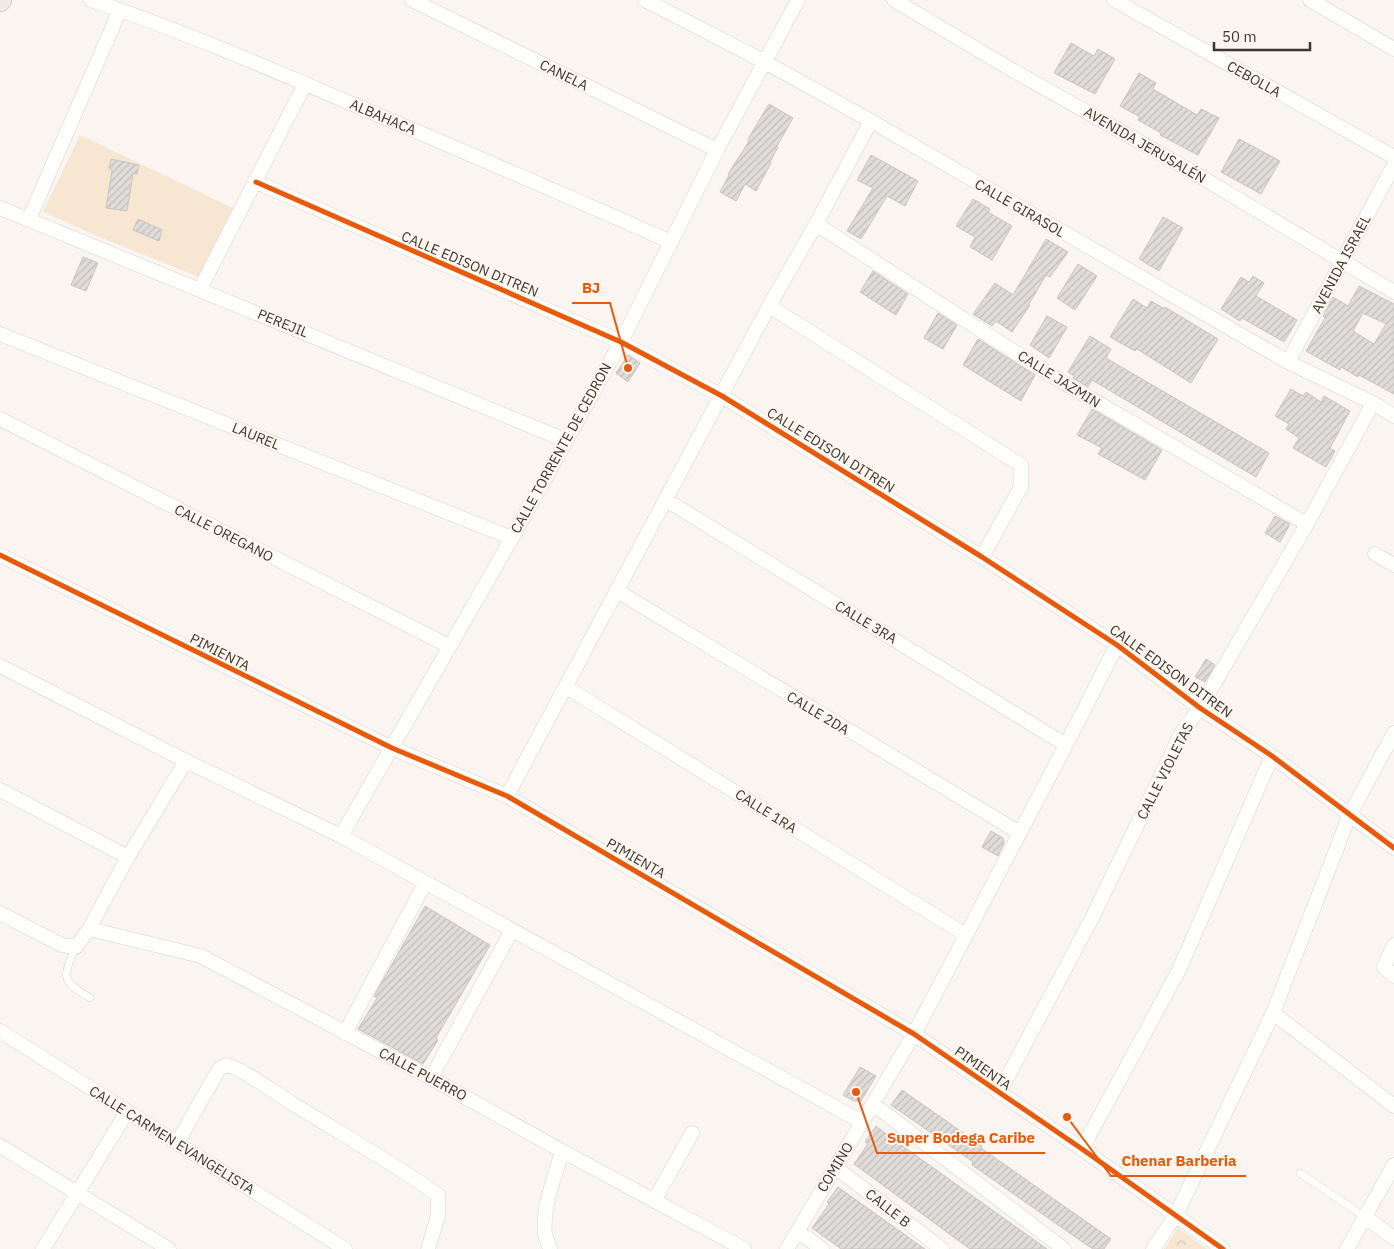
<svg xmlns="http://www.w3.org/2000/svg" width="1394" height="1249" font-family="'IBM Plex Sans',sans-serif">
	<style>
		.grass { fill: #f7e6d2 }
		.park { fill: url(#park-crowns) }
		.building { fill: url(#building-hatch); stroke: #c9c6c2; fill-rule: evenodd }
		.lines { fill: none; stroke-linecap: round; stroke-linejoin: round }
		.lane-casing { stroke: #d7d3d0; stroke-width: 8 }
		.street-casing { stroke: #d7d3d0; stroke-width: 15 }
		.primary-casing { stroke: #c0b5a5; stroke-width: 22 }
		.lane { stroke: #fefefd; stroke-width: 7 }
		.street { stroke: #fefefd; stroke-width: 14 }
		.primary { stroke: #f1ebe3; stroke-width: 21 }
		.cycleway-casing { stroke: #fdf6ed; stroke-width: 8 }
		.cycleway { stroke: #e8590c; stroke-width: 5 }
		.labels { text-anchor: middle; stroke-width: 4; stroke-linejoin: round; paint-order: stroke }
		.street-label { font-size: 14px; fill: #3a3734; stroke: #fdf6ed }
		.leader { fill: none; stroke: #e8590c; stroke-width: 2 }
		.callout-dot { fill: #e8590c; stroke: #fdf6ed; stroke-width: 2 }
		.callout-label { font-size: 15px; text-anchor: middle; font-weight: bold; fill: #e8590c; stroke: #fdf6ed; stroke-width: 4; stroke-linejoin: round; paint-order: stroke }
	</style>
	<defs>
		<pattern id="park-crowns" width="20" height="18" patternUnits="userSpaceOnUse" patternTransform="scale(1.25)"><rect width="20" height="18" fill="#f7e6d2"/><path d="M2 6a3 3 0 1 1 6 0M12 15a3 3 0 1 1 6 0" fill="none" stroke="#d4c6b5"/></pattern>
		<pattern id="building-hatch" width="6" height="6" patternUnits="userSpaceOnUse" patternTransform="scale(1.25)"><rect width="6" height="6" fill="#e0dcd9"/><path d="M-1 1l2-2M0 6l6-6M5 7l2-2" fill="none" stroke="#c1bdbb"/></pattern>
	</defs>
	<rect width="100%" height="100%" fill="#faf5f0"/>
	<path class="grass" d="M80 135 237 210 199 277 102 238 43 212Z"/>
	<path class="park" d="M1178 1228 1207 1249H1164Z"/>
	<path class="building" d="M1071 43 1094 56 1098 49 1115 59 1095 94 1054 73Z
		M1139 73 1156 83 1153 89 1197 115 1201 109 1219 118 1198 155 1160 135 1161 133 1138 120 1140 117 1120 106Z
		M769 104 793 118 777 146 778 147 770 162 771 163 756 191 745 184 736 201 720 192 729 175 728 174 748 143V139Z
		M1239 139 1280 161 1261 194 1221 172Z
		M871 155 918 181 905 206 887 196 861 239 847 231 873 188 857 180Z
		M111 159 139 165 137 174H133L127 211 106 208 112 170 109 168Z
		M973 199 990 209 988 212 1012 226 992 260 970 247 975 237 956 226Z
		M1163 217 1183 228 1159 271 1139 259Z
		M138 219 162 230 159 241 133 230Z
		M1046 239 1068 252 1050 277 1046 275 1029 304 1030 305 1012 332 996 321 992 326 973 314 995 283 1013 295Z
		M83 257 98 263 86 291 71 285Z
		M1078 264 1097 276 1075 310 1057 298Z
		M873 271 908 294 896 315 860 292Z
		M1253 276 1264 283 1256 296 1297 320 1284 342 1242 318 1240 321 1221 309 1241 277 1249 282Z
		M1359 286 1394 304V394L1359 375 1358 377 1341 367 1340 370 1306 351 1325 318 1323 316 1333 297 1348 306ZM1363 313 1386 324 1374 344 1353 331Z
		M1133 299 1147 308 1151 301 1165 309V307L1218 339 1191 383 1137 349 1135 351 1110 337Z
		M938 313 957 325 943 349 924 338Z
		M1047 316 1067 327 1049 358 1030 345Z
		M1090 336 1111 349 1106 358 1269 453 1256 477 1092 380 1088 387 1073 378 1074 376 1068 372Z
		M978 339 1035 375 1021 401 963 365Z
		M628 355 640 363 628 382 616 373Z
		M1291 389 1303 396 1306 392 1321 402 1324 396 1350 411 1330 448 1335 451 1326 467 1293 448 1299 438 1286 429 1289 424 1275 416Z
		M1092 409 1162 450 1145 480 1098 454 1102 448 1077 435Z
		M1275 516 1290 524 1280 542 1265 533Z
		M1206 659 1215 665 1205 682 1195 677Z
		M991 831 1003 838 1004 843 998 856 982 847Z
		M425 906 490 945 436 1038 438 1040 423 1064 358 1029 377 998 374 996Z
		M860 1067 876 1076 861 1101H854L843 1095Z
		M902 1090 982 1146 981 1148 1111 1239 1104 1249H1093L1084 1243 972 1165 973 1162 891 1105Z
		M876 1126 890 1137 1047 1249H970L948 1233 854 1164 868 1144 865 1142Z
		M838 1187 915 1242 925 1249H841L812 1228 829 1204 827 1202Z"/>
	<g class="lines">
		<g class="lane-casing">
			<path id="lane" d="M76 947C62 978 61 980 90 998
				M1300 1173 1365 1217"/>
		</g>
		<g class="street-casing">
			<path id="street" d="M91 0C183 31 273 70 362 108 465 152 568 196 671 242
				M412 0 717 150
				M645 0 765 62 871 121 1288 362 1373 403 1394 416
				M894 0 1007 67 1186 168 1394 292
				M1114 0 1394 157
				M1310 0 1394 49
				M256 182 621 342 722 396 982 557 1117 645 1200 708 1272 756 1394 848
				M0 208 565 440
				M29 219 120 10
				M816 224 1052 376 1307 524
				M200 289 305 84
				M769 306 1021 465V487L982 557
				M0 334 512 538
				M1288 362 1394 165
				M0 419 449 646
				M666 500 1066 745
				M1375 554 1394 565
				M0 555 392 748 507 796 914 1034 1082 1149 1223 1249
				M617 591 1020 833
				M0 666 186 761 341 836 862 1122
				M566 687 966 935
				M0 790 128 857
				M507 796 769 306 816 224 871 121
				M341 836 512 538 621 342 717 150 798 0
				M0 913 62 945 76 947 89 929 128 857 186 761
				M89 929 201 956 431 1078 562 1151 744 1249
				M1394 945 1384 967 1394 976
				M1273 1013 1394 1106
				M0 1031 345 1249
				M345 1033 425 883
				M431 1078 512 930
				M999 1093 1092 918 1182 732 1200 708 1307 524 1373 403
				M873 1104 1064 1249
				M177 1143 219 1069 227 1065C250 1073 272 1091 293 1104 342 1134 392 1162 438 1195V1216L428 1249
				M0 1146 169 1249
				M1082 1149 1179 970 1272 756
				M835 1167 942 1249
				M654 1201 692 1133
				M1365 1217 1394 1238
				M798 1231 822 1249
				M43 1249 127 1112
				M550 1249C549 1244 546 1239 545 1234 542 1207 555 1177 562 1151
				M787 1249 914 1034 1066 745 1117 645
				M1153 1249 1176 1215 1273 1013 1350 814 1394 733
				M1347 1249 1394 1165"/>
		</g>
		<g class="primary-casing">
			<path id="primary" d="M0 1 1 0"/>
		</g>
		<use href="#lane" class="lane"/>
		<use href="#street" class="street"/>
		<use href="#primary" class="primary"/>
		<g class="cycleway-casing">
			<path id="cycleway" d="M256 182 621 342 722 396 982 557 1117 645 1200 708 1272 756 1394 848
				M0 555 392 748 507 796 914 1034 1082 1149 1223 1249"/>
		</g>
		<use href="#cycleway" class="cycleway"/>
	</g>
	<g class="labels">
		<g class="street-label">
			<text transform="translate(564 75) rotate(26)" y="5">CANELA</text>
			<text transform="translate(1254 79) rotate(29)" y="5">CEBOLLA</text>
			<text transform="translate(383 117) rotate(23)" y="5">ALBAHACA</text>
			<text transform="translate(1145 145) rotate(30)" y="5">AVENIDA JERUSALÉN</text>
			<text transform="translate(1020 208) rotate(30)" y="5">CALLE GIRASOL</text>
			<text transform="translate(470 264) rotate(23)" y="5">CALLE EDISON DITREN</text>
			<text transform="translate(1341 264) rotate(-62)" y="5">AVENIDA ISRAEL</text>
			<text transform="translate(283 323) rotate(22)" y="5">PEREJIL</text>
			<text transform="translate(1059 379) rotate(32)" y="5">CALLE JAZMIN</text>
			<text transform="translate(256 436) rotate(22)" y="5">LAUREL</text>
			<text transform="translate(561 448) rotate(-61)" y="5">CALLE TORRENTE DE CEDRON</text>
			<text transform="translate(831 450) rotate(32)" y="5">CALLE EDISON DITREN</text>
			<text transform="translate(224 533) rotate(27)" y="5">CALLE OREGANO</text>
			<text transform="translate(866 622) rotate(31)" y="5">CALLE 3RA</text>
			<text transform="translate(220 652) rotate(27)" y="5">PIMIENTA</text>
			<text transform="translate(1171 671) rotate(36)" y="5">CALLE EDISON DITREN</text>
			<text transform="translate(818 713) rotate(31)" y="5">CALLE 2DA</text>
			<text transform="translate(1165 771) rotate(-63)" y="5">CALLE VIOLETAS</text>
			<text transform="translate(766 811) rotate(32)" y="5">CALLE 1RA</text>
			<text transform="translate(636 858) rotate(30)" y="5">PIMIENTA</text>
			<text transform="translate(983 1068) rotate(35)" y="5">PIMIENTA</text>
			<text transform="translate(423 1074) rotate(28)" y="5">CALLE PUERRO</text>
			<text transform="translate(172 1140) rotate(32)" y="5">CALLE CARMEN EVANGELISTA</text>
			<text transform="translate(835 1167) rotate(-59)" y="5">COMINO</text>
			<text transform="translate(888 1208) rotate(38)" y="5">CALLE B</text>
		</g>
	</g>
	<path class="leader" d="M628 368L610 303H572M856 1092L877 1153H1045M1067 1117L1111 1176H1246"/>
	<g class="callout-dot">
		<circle cx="628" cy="368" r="5"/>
		<circle cx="856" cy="1092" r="5"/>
		<circle cx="1067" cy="1117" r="5"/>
	</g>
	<g class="callout-label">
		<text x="591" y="293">BJ</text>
		<text x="961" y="1143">Super Bodega Caribe</text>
		<text x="1179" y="1166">Chenar Barberia</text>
	</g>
	<path d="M1214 42v8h96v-8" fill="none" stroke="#3a3734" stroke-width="2.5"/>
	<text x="1222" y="42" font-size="15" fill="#3a3734" stroke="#fdf6ed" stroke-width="4" paint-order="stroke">50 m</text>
</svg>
